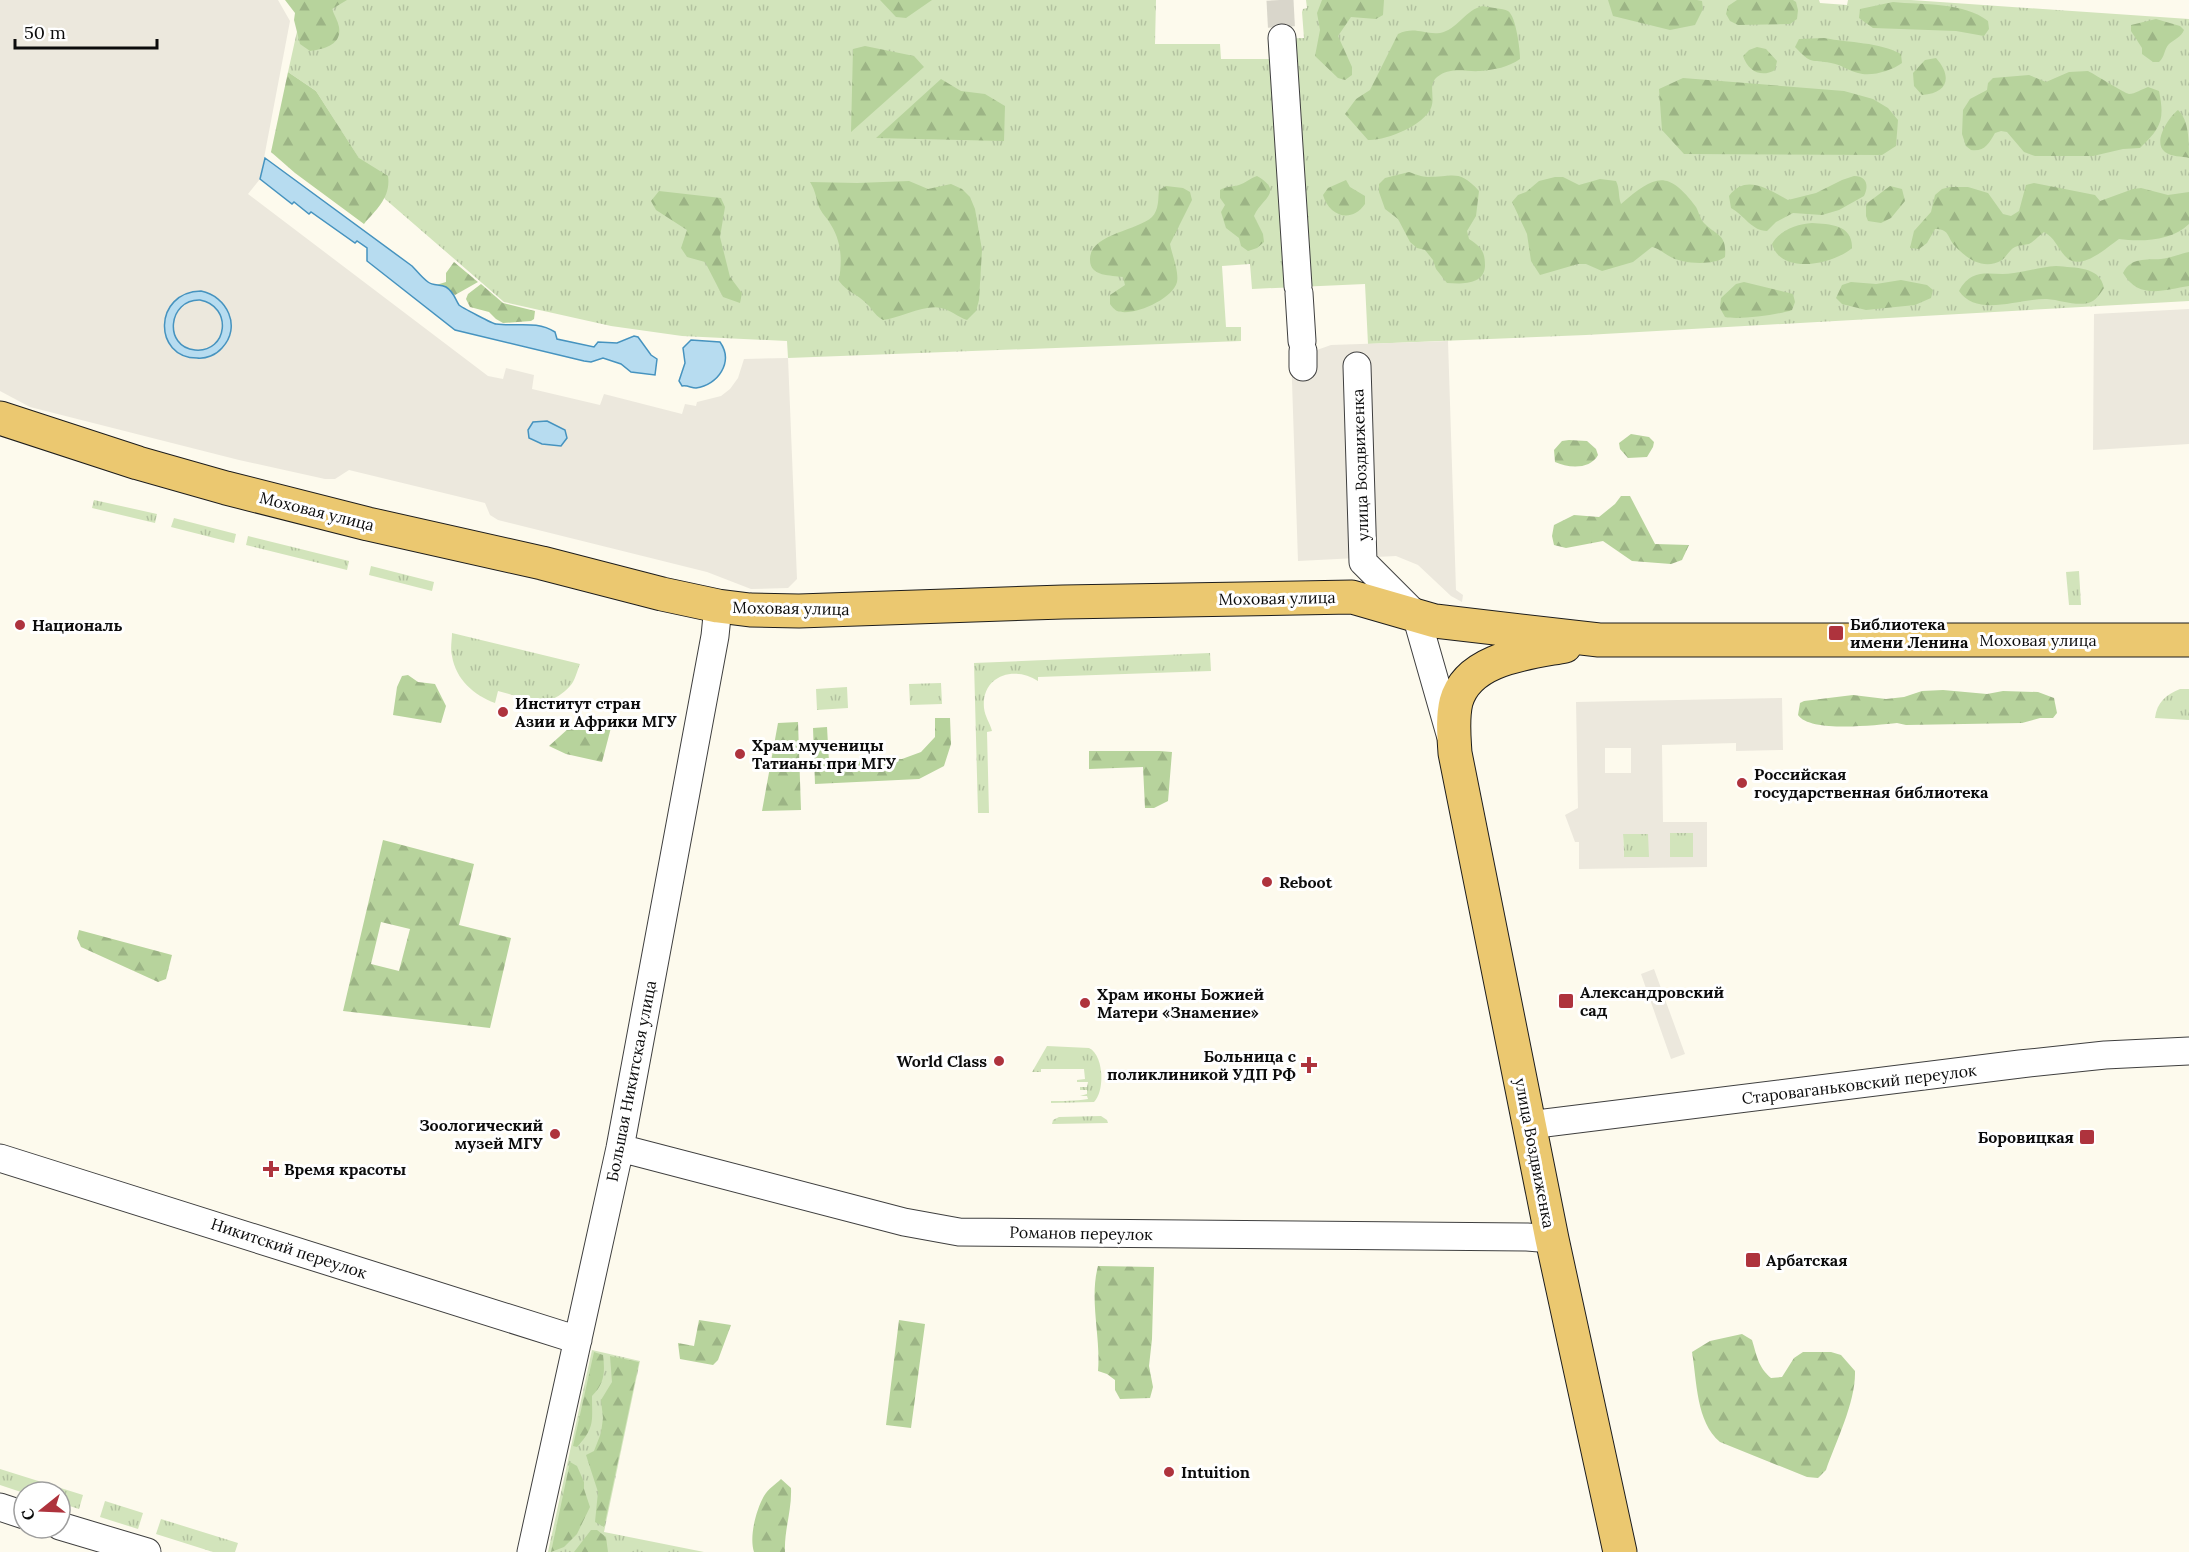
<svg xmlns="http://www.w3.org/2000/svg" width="2189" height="1552" font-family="Lora,serif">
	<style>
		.grass { fill: url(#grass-tufts) }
		.forest { fill: url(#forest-firs); fill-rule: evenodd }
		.plaza { fill: #ece8dd; fill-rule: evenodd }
		.water { fill: #b7dcf0; stroke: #4693bf; stroke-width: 1.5; fill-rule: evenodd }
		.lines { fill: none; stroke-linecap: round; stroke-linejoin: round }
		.minor-tunnel { stroke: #d9d6cb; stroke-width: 27; stroke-dasharray: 27 14; stroke-linecap: butt }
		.minor-casing { stroke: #3f3f3f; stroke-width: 29 }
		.major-casing { stroke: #1d1d1d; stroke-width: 35 }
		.minor { stroke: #fff; stroke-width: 27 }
		.major { stroke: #ebc870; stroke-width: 33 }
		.poi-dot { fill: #ae333d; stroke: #fff; stroke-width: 2 }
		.labels { text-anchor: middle; stroke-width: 6; stroke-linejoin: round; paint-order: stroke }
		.street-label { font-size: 16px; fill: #0c0c0c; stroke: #fff }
		.poi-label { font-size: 16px; font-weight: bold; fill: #0c0c0c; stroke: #fff; text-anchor: start }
	</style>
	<defs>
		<pattern id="grass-tufts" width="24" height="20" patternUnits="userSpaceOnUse" patternTransform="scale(1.5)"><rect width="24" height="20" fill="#d2e4bb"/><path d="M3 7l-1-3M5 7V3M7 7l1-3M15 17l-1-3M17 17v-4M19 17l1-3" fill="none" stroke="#b3c2a0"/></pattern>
		<pattern id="forest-firs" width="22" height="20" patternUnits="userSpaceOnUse" patternTransform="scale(1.5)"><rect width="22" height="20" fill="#b7d39c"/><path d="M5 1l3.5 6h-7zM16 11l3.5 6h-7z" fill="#9cb485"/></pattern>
	</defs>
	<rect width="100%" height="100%" fill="#fdfaed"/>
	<path class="grass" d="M304 0H1156L1155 44H1220L1221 59H1269L1268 39 1304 38 1302 12 1303 9 1307 8 1306 0H1819L1820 3 1847 5 1848 0H1911L2189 19V301L1586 335 1368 344 1365 284 1252 289 1250 264 1222 266 1226 327H1241V341L788 358 787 341 682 336 611 326 504 302 385 199 316 91 288 72Z
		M94 500 157 514 155 523 92 508Z
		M174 518 236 534 234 543 171 527Z
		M248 536 349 561 347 570 246 545Z
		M371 566 434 582 432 591 369 575Z
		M2079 571 2081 605H2069L2066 572Z
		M452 633 580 664C577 671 575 681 570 686 557 701 535 707 517 709L520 697 498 691 495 703C474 695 456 680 452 656 450 649 452 640 452 633Z
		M1210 653 1211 671 1038 677V681C1014 665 981 676 984 708 985 717 990 723 992 731L987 732 989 813H978L974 663Z
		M941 683 942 704 910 705 909 684Z
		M847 687 848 708 817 710 816 689Z
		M2180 689H2189V720L2155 718C2157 702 2166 695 2180 689Z
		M1649 833V857L1624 858 1623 834Z
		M1669 833H1693V857H1670Z
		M1047 1046 1089 1048C1104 1055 1105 1091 1094 1102L1051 1103V1101C1064 1101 1074 1101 1088 1099L1087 1096H1080L1087 1094V1090H1080V1087H1087L1088 1082H1077V1080L1085 1079 1084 1069H1041V1072H1032Z
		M1101 1116 1107 1120 1108 1123 1052 1124 1053 1120 1059 1117Z
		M592 1350 640 1361 604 1532 704 1552H548Z
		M0 1469 83 1495 79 1509 60 1503V1492L24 1493 0 1485Z
		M105 1501 143 1513 138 1529 100 1517Z
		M161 1519 238 1543 235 1552H213L156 1534Z"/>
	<path class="forest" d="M285 0H347L332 9C334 15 338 21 339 27 342 45 324 49 310 51L300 44 294 20 295 13Z
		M880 0H932L906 18 896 17Z
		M1322 0H1384L1383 15 1376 19 1351 17 1338 36 1352 67V75L1345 80 1338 78 1315 56 1320 30 1317 13Z
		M1608 0H1697L1702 1 1703 9 1695 25 1670 30 1613 16Z
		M1737 0H1793L1796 2 1798 10 1797 19 1790 24 1738 25 1730 21 1726 14 1728 6Z
		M1893 2C1922 5 1964 2 1988 21L1989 29 1984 36 1956 31 1873 28 1859 18 1860 9Z
		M1483 6C1491 8 1502 8 1508 11 1516 16 1520 50 1520 59 1509 67 1494 70 1480 71 1466 72 1454 67 1440 75 1426 83 1436 96 1431 108 1424 125 1386 141 1368 140L1345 114 1356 99 1370 90 1398 34C1415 26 1424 35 1440 33 1457 30 1466 9 1483 6Z
		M2156 19 2180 26 2184 30C2181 37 2175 39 2169 44 2164 49 2165 57 2159 62H2153L2142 54V48L2131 31V25Z
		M1824 38C1850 43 1879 42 1901 54L1902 63C1891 71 1871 77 1858 73 1849 71 1840 64 1831 63 1810 59 1812 65 1795 47L1799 39Z
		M865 46 914 56 924 67 851 132 853 49Z
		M1757 47 1766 49 1777 61 1775 70C1761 78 1748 71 1743 56L1749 50Z
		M1936 58C1952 76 1949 93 1922 95L1914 86 1913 73 1925 60Z
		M2088 71C2096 75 2124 93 2129 94 2135 94 2142 89 2148 87L2159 91C2165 120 2161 128 2140 148L2123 149 2093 156H2035L2024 152 2007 132 2001 131 1995 133C1989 144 1984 152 1971 150L1966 146 1962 134 1963 110 1970 99 1987 90 1988 83 1993 78 2029 75 2046 82 2069 72Z
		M288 72 316 91 359 158 388 176C391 197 377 209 364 224L295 173 271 152Z
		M1683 78 1844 91 1873 99 1888 108 1898 120 1896 146 1882 155 1684 154 1662 130 1659 89Z
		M941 79 961 91 985 94 1005 106 1004 141 876 138Z
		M2178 110C2189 120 2189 141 2189 158 2182 156 2171 157 2165 152 2152 142 2169 117 2178 110Z
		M1409 172C1415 174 1422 177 1428 177 1454 177 1459 169 1479 191L1476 216 1467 231 1469 239C1481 247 1485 251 1485 266 1484 285 1462 284 1447 283L1436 269 1433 260 1425 250 1417 248 1410 242 1398 219 1385 209 1379 192V184L1385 178Z
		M1257 176C1285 192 1261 199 1254 216L1263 234 1264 242 1257 248 1248 251 1241 246 1239 238 1226 228 1221 212 1225 205 1220 198V190C1227 186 1232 187 1239 185 1246 183 1250 178 1257 176Z
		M1854 176C1867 176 1869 186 1864 196L1839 210 1822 215 1793 213 1776 222 1767 231C1752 231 1744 215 1731 208L1729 196C1746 173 1769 190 1788 200L1816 193 1842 180Z
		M1555 177H1563L1579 185 1600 179 1616 181C1620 189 1618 196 1621 204 1654 176 1667 168 1696 207 1699 212 1700 220 1705 224 1717 236 1727 234 1725 257 1713 266 1681 264 1669 256 1662 252 1660 249 1652 247L1633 262 1602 271 1586 264H1578L1540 275 1531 261 1527 234 1512 202 1518 195 1526 192 1539 181Z
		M1346 180 1350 187 1365 196V204C1351 224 1329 216 1323 195L1328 188Z
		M909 181 928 189 951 184 962 189 970 197 975 209 982 250 979 300 976 311 967 320C958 317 949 309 941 308 925 304 900 318 883 320 873 314 873 309 866 303 856 293 848 293 839 281 842 260 842 243 831 225 828 219 823 215 820 209 816 200 816 191 810 182L857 183Z
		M2034 183 2095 195 2100 201 2133 189 2141 188 2168 195 2189 192V224C2172 241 2141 242 2119 239 2106 248 2080 273 2065 256 2057 247 2055 238 2044 232 2039 236 2034 241 2029 244 2025 245 2019 245 2015 247 2010 249 2007 256 2002 260 1984 271 1967 259 1954 245 1947 236 1949 229 1935 229L1927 243 1919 249 1910 248 1914 231 1931 212 1935 195 1942 189 1950 187H1968L1988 193 2003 214 2011 216 2019 211 2026 185Z
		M1166 186 1183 188 1190 192 1192 200 1170 244C1172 255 1179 271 1177 282 1173 299 1133 317 1117 311 1115 310 1111 306 1110 304V295L1125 285 1123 277C1111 275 1090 277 1090 260 1089 234 1137 231 1152 217 1159 210 1158 199 1159 190Z
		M1890 186 1902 189 1905 201 1891 218 1881 223 1868 221 1866 216V204Z
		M659 191 721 198 725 207 720 237 730 277 742 293 740 303 723 297 705 262 687 257 681 248 687 230 656 210 651 201Z
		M1812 223C1830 224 1853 225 1852 248 1834 264 1781 276 1772 244 1780 230 1797 224 1812 223Z
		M2189 252V286C2163 290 2139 300 2123 273 2131 257 2146 260 2161 259 2170 258 2180 254 2189 252Z
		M454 262 478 282 455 295 445 287 436 285 446 282V273Z
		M2056 266C2075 268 2100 266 2104 288 2100 294 2096 301 2088 303 2075 306 2060 300 2047 299 2020 298 1977 318 1959 291 1973 265 1992 277 2014 273 2028 271 2041 267 2056 266Z
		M1901 280 1927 285 1933 290 1931 298 1915 305 1866 310 1842 304 1836 298 1842 285 1851 282 1876 284Z
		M1744 282 1793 294 1795 302 1792 310C1778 315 1738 320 1725 317L1720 308 1721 298 1736 284Z
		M481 284 503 303 535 311 534 319 531 321 503 323 496 319 489 312 470 307 466 299 468 294Z
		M1631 434 1649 437 1654 442 1653 447 1647 457 1628 458 1620 449 1619 443Z
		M1569 440 1587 441 1596 449 1598 455C1590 470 1568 468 1555 462L1554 450 1562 441Z
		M1621 496H1630L1655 544 1689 545 1682 560 1671 564 1632 561 1603 541 1566 548 1554 545 1552 536 1554 525 1574 515 1599 517 1615 504Z
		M408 675 418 682 435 684 446 706 441 723 393 715 397 687 402 676Z
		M1943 690 1987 694 2003 691 2038 692 2054 698 2057 713 2053 718H2040L2022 723 1906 725 1897 723C1876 725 1810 733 1798 715L1800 703 1804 701 1853 695 1886 699 1904 697 1922 691Z
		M599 717 613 720 602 762 566 754 549 746 569 728 586 725 594 718Z
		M935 718H950L951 744 944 766 919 779 815 784 813 728 827 727 829 762 902 759 921 752 935 737Z
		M798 722 801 810 762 811 778 723Z
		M1160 751 1172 752 1168 801 1154 808H1145L1143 767 1089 769V751Z
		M383 840 474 864 459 925 511 938 490 1028 343 1011ZM381 922 410 929 399 971 371 964Z
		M79 930 172 955 166 979 158 982 81 947 77 938Z
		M1098 1266 1154 1267 1152 1339 1149 1366 1153 1387 1150 1398 1120 1399 1115 1390V1380L1107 1374 1098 1371C1101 1337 1089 1300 1098 1266Z
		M699 1320 731 1325 718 1360 713 1365 680 1359 678 1343 694 1346Z
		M899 1320 925 1324 911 1428 886 1425Z
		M1742 1334 1752 1340C1757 1356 1758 1367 1771 1378L1782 1377 1794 1358 1803 1352H1831L1841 1355 1855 1371C1856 1402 1836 1441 1826 1470L1818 1478 1807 1477 1720 1442C1696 1422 1697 1381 1692 1352L1710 1341Z
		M594 1352 603 1355C605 1371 605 1383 592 1396 592 1422 595 1427 577 1447L573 1446Z
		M610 1356 639 1362 604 1527 595 1522 598 1492 586 1455 594 1451 601 1433 603 1418 601 1400 612 1382Z
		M570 1462 577 1466 584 1482V1489L590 1507 577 1534 564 1547 551 1552Z
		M781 1479 791 1488C792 1510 784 1530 785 1552H754C749 1537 756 1510 764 1496 768 1489 776 1484 781 1479Z
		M591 1530H597L606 1537 608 1552H574Z"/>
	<path class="plaza" d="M0 0H278L290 21 260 179 248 194 488 376 503 379 506 368 534 375 532 389 600 405 604 394 682 414 685 404 696 406 697 402 721 396 730 389 738 378 744 359 788 358 797 579 788 588 751 589 707 572 498 520 490 515 485 503 349 470 335 479H325L239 460 30 407 0 391Z
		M2189 309V444L2093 450 2094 314Z
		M1448 341 1456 590 1463 595 1462 602 1451 596 1418 565 1396 556 1298 561 1291 352 1314 351 1331 345Z
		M1782 698 1783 750 1736 751V743L1662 745 1663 822H1707V867L1579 869V842H1575L1565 815 1578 808 1576 702ZM1605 748H1631V773H1605ZM1670 833H1693V857H1670ZM1623 834H1648L1649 857H1624Z
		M1654 969 1685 1054 1671 1059 1641 974Z"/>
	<path class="water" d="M265 158 412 266C417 271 422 278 428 282 433 286 440 284 446 287 454 292 455 299 459 305 461 307 493 324 496 324 516 327 536 320 555 332L557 339 594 347 598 342 617 343 634 336 638 337 651 355 657 359 655 375 631 372 621 364 603 358 591 362 584 361 455 330 367 261V248L357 241 355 243 311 212 309 214 294 202 292 204 260 179Z
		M201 291C227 296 242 327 222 348 216 355 206 359 197 358 153 358 153 292 201 291ZM200 300C233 306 228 353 195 350 163 347 168 299 200 300Z
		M691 340 720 342C734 362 718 385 696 388 691 388 688 385 682 386L679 381 685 363 683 348Z
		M547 421 565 430 567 438 561 446 542 444 529 438 528 430 533 422Z"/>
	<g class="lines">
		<path class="minor-tunnel" d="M1280 0 1282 38"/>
		<g class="minor-casing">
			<path id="minor" d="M1282 38 1298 286
				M1299 293 1302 341
				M1303 351V367
				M1357 366 1363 562 1416 615 1450 734
				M1529 1125 2020 1064 2105 1055 2189 1051
				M620 1148 904 1222 959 1232 1527 1237 1552 1239
				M0 1158 578 1340
				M0 1507 24 1515
				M60 1526 147 1552
				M531 1552 620 1148 715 636 718 606"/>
		</g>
		<g class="major-casing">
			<path id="major" d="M0 418 138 463 226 488 368 524 542 563 662 594 718 606 750 610 799 611 1063 602 1352 597 1435 621 1599 640H2189
				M1565 646C1528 653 1468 658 1456 702 1452 719 1454 737 1455 753L1552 1239 1620 1552"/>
		</g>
		<use href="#minor" class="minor"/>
		<use href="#major" class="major"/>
	</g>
	<g class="poi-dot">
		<circle cx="20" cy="625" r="6"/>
		<rect x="1828" y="625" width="16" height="16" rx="3"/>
		<circle cx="503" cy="712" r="6"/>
		<circle cx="740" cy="754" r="6"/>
		<circle cx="1742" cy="783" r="6"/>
		<circle cx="1267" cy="882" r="6"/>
		<rect x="1558" y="993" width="16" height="16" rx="3"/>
		<circle cx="1085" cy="1003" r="6"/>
		<circle cx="999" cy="1061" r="6"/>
		<path d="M1306 1056h6v6h6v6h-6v6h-6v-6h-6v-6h6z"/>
		<circle cx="555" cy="1134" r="6"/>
		<rect x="2079" y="1129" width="16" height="16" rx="3"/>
		<path d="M268 1160h6v6h6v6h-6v6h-6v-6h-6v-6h6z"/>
		<rect x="1745" y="1252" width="16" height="16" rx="3"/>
		<circle cx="1169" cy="1472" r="6"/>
	</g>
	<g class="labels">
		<g class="street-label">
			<text transform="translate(1360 465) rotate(-92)" y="6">улица Воздвиженка</text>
			<text transform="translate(317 511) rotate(14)" y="6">Моховая улица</text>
			<text transform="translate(1277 598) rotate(-1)" y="6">Моховая улица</text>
			<text transform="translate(791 608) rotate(1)" y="6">Моховая улица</text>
			<text x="2038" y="646">Моховая улица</text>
			<text transform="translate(631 1081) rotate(-79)" y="6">Большая Никитская улица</text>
			<text transform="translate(1859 1084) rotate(-7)" y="6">Староваганьковский переулок</text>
			<text transform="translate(1535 1153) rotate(79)" y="6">улица Воздвиженка</text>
			<text transform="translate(1081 1233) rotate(1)" y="6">Романов переулок</text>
			<text transform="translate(289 1248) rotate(18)" y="6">Никитский переулок</text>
		</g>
		<g class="poi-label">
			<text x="1850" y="630">Библиотека<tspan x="1850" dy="18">имени Ленина</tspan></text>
			<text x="32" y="631">Националь</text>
			<text x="515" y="709">Институт стран<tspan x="515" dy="18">Азии и Африки МГУ</tspan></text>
			<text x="752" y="751">Храм мученицы<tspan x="752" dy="18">Татианы при МГУ</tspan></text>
			<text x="1754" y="780">Российская<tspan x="1754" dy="18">государственная библиотека</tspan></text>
			<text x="1279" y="888">Reboot</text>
			<text x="1580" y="998">Александровский<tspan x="1580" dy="18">сад</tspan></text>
			<text x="1097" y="1000">Храм иконы Божией<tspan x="1097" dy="18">Матери «Знамение»</tspan></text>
			<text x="1296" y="1062" text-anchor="end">Больница с<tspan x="1296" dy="18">поликлиникой УДП РФ</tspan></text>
			<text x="987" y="1067" text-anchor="end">World Class</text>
			<text x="543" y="1131" text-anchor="end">Зоологический<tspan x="543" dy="18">музей МГУ</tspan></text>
			<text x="2074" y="1143" text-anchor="end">Боровицкая</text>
			<text x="284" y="1175">Время красоты</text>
			<text x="1766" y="1266">Арбатская</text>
			<text x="1181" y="1478">Intuition</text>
		</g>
	</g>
	<g transform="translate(42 1510) rotate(252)"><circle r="28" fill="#ffffff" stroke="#9e9e9e" stroke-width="1.5"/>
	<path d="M0-4.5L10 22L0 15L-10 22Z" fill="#ae333d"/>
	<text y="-9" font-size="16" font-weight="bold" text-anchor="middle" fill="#0c0c0c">С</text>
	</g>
	<path d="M15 39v9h142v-9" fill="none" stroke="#0c0c0c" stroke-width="3"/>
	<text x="24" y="39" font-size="18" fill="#0c0c0c" stroke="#ffffff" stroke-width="4.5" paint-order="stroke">50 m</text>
</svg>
